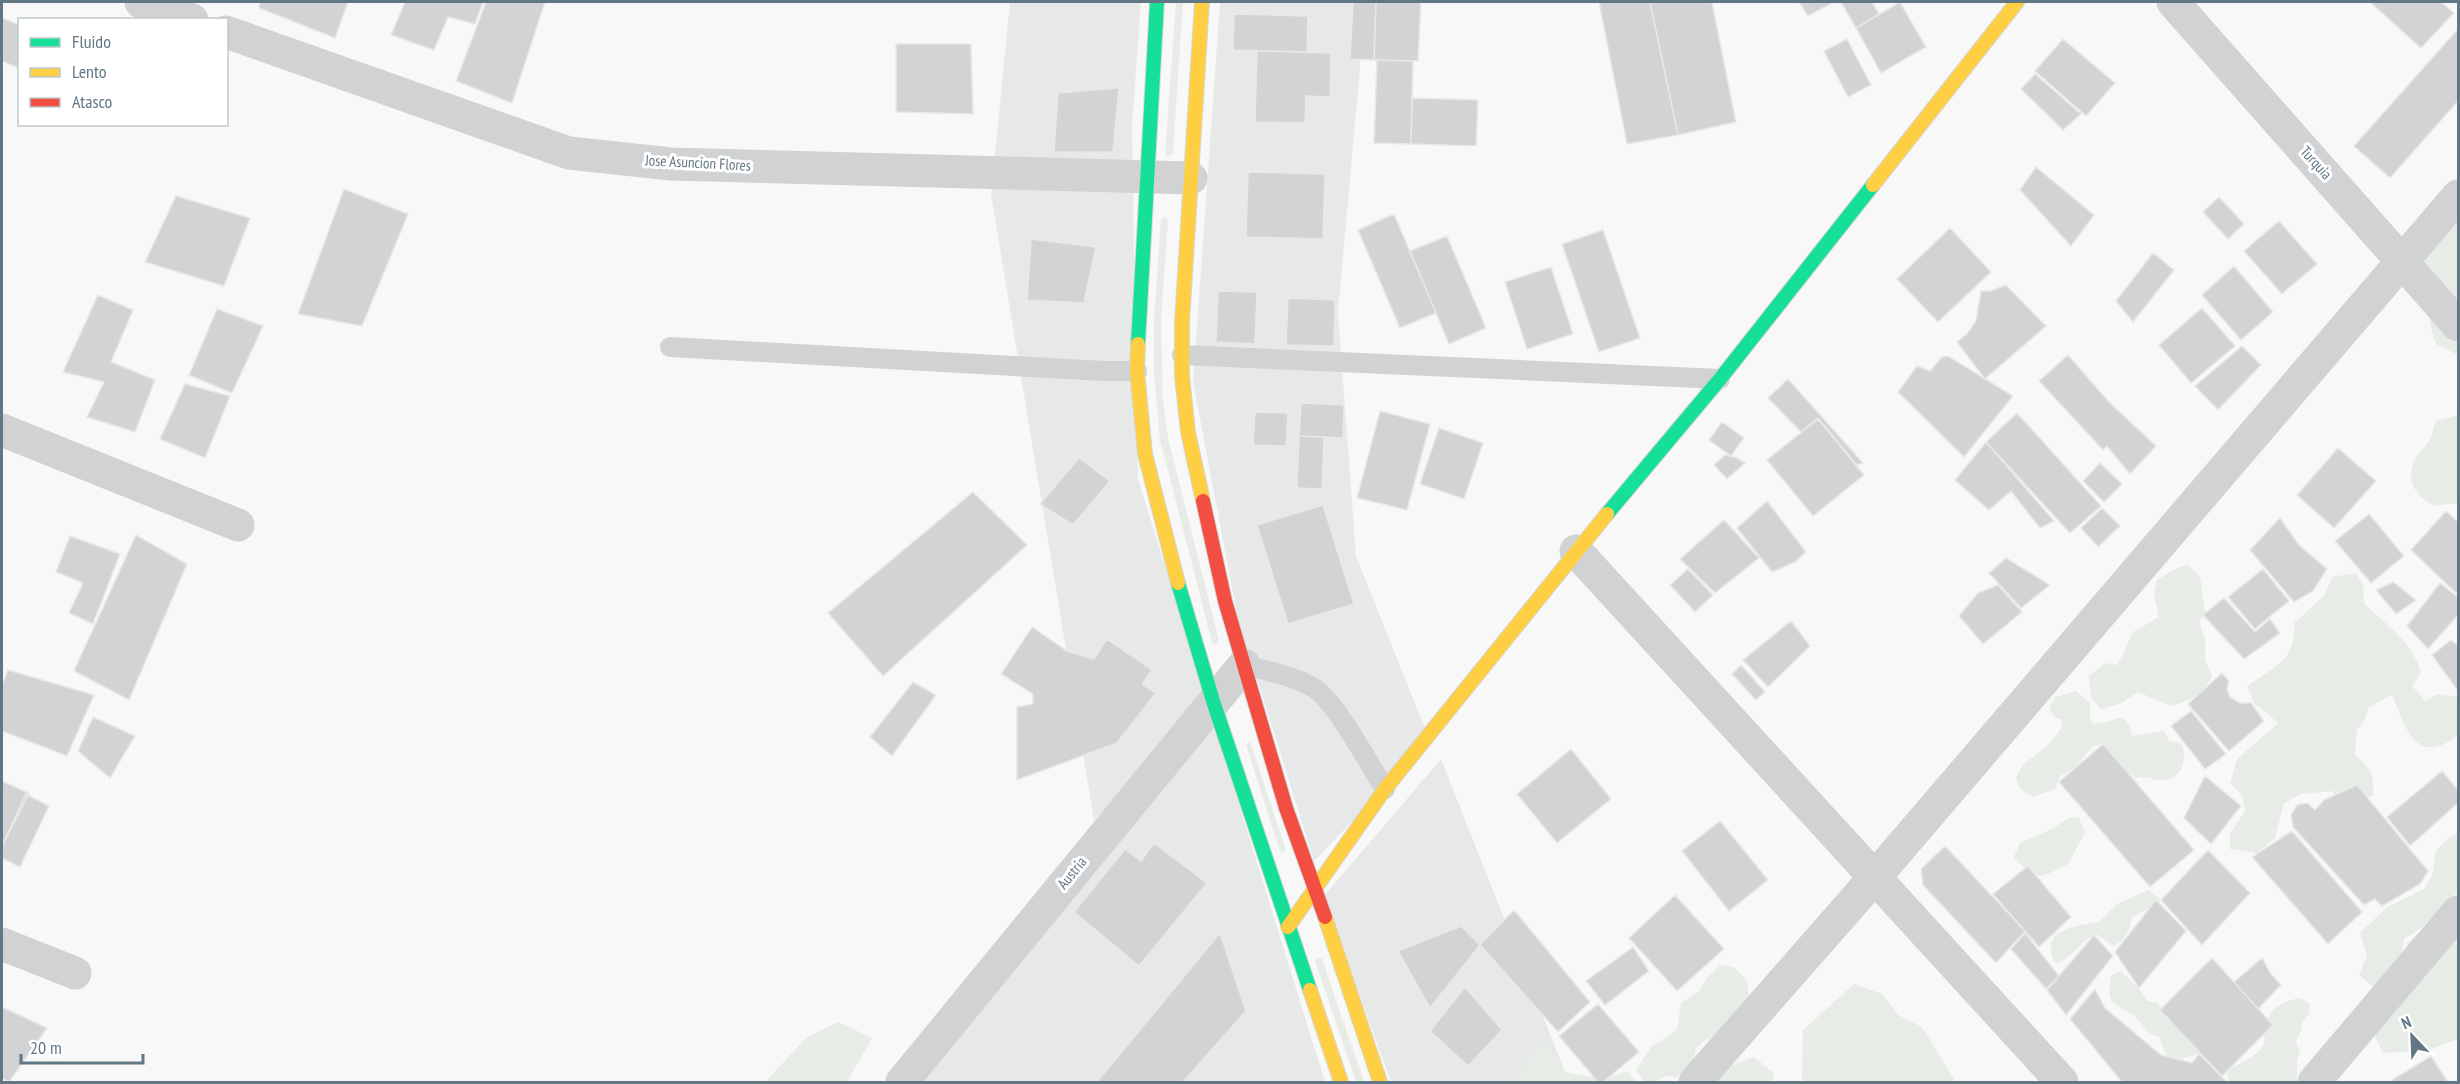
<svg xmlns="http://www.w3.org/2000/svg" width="2460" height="1084" font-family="'PT Sans Narrow',sans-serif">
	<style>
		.built { fill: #e7e9e9 }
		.green { fill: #e8ece6 }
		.building { fill: #d2d3d4; stroke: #e8e8e8; stroke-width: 1.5 }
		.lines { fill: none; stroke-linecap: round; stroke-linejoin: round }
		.fast-casing { stroke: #d5d6d7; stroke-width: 16 }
		.slow-casing { stroke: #d5d6d7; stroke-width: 16 }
		.jam-casing { stroke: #d5d6d7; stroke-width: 16 }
		.lane { stroke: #d1d2d3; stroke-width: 20 }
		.street { stroke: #d1d2d3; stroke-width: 33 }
		.fast { stroke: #16e098; stroke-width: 14 }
		.slow { stroke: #ffcf43; stroke-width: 14 }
		.jam { stroke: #f24e42; stroke-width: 14 }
		.labels { text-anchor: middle; stroke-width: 6; stroke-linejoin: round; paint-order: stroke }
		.street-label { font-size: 15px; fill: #627784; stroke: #fff }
	</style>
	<rect width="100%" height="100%" fill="#f8f8f8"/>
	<path class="built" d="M1010 2H1141L1132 128 1138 479 1325 1082H908L1197 719 1094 820 991 194Z
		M1220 2H1366L1338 312 1356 556 1430 741 1314 861 1237 614 1193 382Z
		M1441 759 1569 1082H1391L1324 896Z"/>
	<path class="green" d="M1176 2H1183L1173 153 1167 157 1165 153Z
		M2458 206V355L2436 344 2432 333 2416 244Z
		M1166 217 1168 220 1161 320 1163 402 1168 438 1219 641 1216 645 1212 642 1160 440 1154 372V320L1161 219Z
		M2458 415V503L2435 506C2417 498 2405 481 2414 461 2417 454 2424 449 2428 442 2432 437 2433 427 2436 421Z
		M2187 565 2198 574 2201 582 2205 612 2200 620 2201 629 2205 637V660L2212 676C2204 695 2190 700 2171 706L2138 692 2120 704 2101 709 2091 698 2089 676 2105 663 2116 665 2121 658 2133 632 2159 617 2154 594 2157 580 2175 569Z
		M2356 573 2363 585 2364 603C2385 624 2414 643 2421 673L2412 686 2425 701 2438 694 2458 697V735C2415 769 2405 725 2392 695L2369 707 2365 719 2357 730 2355 755C2371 769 2374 773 2373 795L2361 802 2344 806 2332 791 2301 794 2284 803 2275 838 2257 853 2230 849V834L2245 811 2242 795 2230 783 2237 759 2278 723 2261 708 2255 705 2247 686C2274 667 2297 660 2294 623L2325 595 2332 577Z
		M2076 691 2090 703V720L2093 724 2102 723 2122 717 2129 725 2132 736 2164 731 2169 741 2182 744C2187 759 2183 779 2163 780 2153 781 2148 775 2136 778L2129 774 2103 744 2093 746 2075 768 2060 776 2055 789 2033 797 2020 789 2016 778C2022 761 2033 758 2046 747 2052 742 2057 734 2062 727L2061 719 2056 718 2049 709 2055 697Z
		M1250 741 1286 850 1282 853 1280 852 1246 745Z
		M2070 817 2079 818 2085 833 2068 864 2048 874 2040 876 2027 872 2014 857 2020 843 2052 829Z
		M2458 833V891L2422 927 2404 939 2402 955 2375 988 2359 975 2367 955 2360 933 2386 908 2424 889 2432 876 2436 851 2447 839Z
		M2148 890 2161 900 2132 918C2130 930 2125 941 2113 946L2096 934C2081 941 2074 955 2059 963L2054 962C2040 928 2076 926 2099 922L2117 904Z
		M2458 908V1039L2425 1051 2383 1053 2371 1029 2407 974V943L2445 912Z
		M1319 957 1322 959 1364 1082H1356L1315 961Z
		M1720 965 1734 967 1747 981 1749 994 1747 1005 1717 1036 1705 1040 1696 1048C1694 1064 1689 1068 1677 1077L1665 1076 1655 1082H1644L1636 1070 1651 1047 1677 1030 1681 1003 1699 991 1707 978Z
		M2121 970C2129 981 2142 989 2147 1001L2156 1002 2201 1043 2199 1054 2181 1059 2167 1056 2159 1037C2145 1034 2144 1024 2134 1016 2114 1001 2106 1008 2111 976Z
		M1854 984 1882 994 1898 1015 1922 1027 1954 1079 1950 1082H1806L1802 1080 1803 1030Z
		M2300 998 2310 1004 2309 1014 2301 1024 2302 1028 2296 1042 2300 1053 2297 1060V1082H2229L2227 1070C2239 1064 2254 1059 2262 1047 2266 1042 2264 1035 2265 1029 2269 1007 2280 1002 2300 998Z
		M838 1022 872 1038 847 1082H765L807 1037Z
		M1545 1040 1565 1072 1606 1079 1627 1071 1637 1082H1518L1526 1061Z
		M1754 1057 1774 1073 1772 1082H1716L1721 1069Z"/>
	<path class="building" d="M260 2H348L335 38 259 8Z
		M405 2H483L475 24 448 17 434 50 391 35Z
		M486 2H545L512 103 456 81Z
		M1353 2H1376L1374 60 1350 59Z
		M1376 2H1421L1418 61 1374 60Z
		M1599 2H1650L1678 135 1627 144Z
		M1650 2H1712L1736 122 1678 135Z
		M1799 2H1834L1808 16Z
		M1841 2H1872L1879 14 1856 28Z
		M1900 2 1926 47 1881 73 1856 28Z
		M2370 2H2441L2454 13 2421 48Z
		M1234 14 1308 16 1307 52 1233 50Z
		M2 18 20 25V69L2 61Z
		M2458 29V101L2390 178 2354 146Z
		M1847 39 1871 85 1848 97 1824 51Z
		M2063 39 2115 83 2086 116 2035 71Z
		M896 44H971L973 114 896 112Z
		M1257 51 1331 53 1330 97 1306 96 1305 123 1255 122Z
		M1377 60 1413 61 1411 144 1374 143Z
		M2035 74 2081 114 2063 130 2021 89Z
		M1119 88 1113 152H1054L1058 93Z
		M1412 98 1478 100 1476 146 1411 144Z
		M2036 167 2094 215 2071 246 2020 190Z
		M1248 172 1325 174 1323 239 1246 237Z
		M344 189 408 214 362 326 298 314Z
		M176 196 250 218 224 286 145 262Z
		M2219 197 2244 224 2228 239 2203 212Z
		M1394 214 1436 313 1400 328 1358 230Z
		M2279 221 2317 264 2282 294 2244 251Z
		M1950 228 1991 272 1938 322 1897 279Z
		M1603 230 1640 338 1599 352 1562 244Z
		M1447 236 1486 328 1449 344 1410 251Z
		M1031 239 1096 247 1084 303 1027 300Z
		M2153 253 2174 270 2133 322 2116 301Z
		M2234 266 2273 312 2241 340 2202 295Z
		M1551 267 1573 334 1527 349 1505 282Z
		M2006 285 2046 326 1985 379 1957 342 1967 334 1976 321 1981 291H1991Z
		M1218 291 1257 292 1255 344 1216 342Z
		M98 295 133 310 111 362 155 380 135 432 87 417 104 382 63 372Z
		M1288 298 1335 300 1334 346 1286 345Z
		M2202 308 2235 346 2191 383 2159 345Z
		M217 309 263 326 232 393 189 375Z
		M2242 346 2261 365 2218 410 2195 386Z
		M2068 355 2109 402 2156 446 2130 474 2107 446 2103 450 2039 381Z
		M1948 356 2013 396 1964 457 1898 392 1917 366 1930 371 1942 357Z
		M1788 379 1863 463 1857 465 1818 418 1801 432 1768 398Z
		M185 384 230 396 205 458 160 439Z
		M1301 403 1344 405 1343 438 1299 436Z
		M1380 411 1430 424 1407 510 1357 498Z
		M1255 412 1288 413 1286 446 1253 445Z
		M2017 413 2101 506 2070 533 1986 442Z
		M1818 419 1864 475 1813 516 1767 460Z
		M1722 422 1744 438 1731 456 1709 440Z
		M1439 428 1483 443 1464 499 1420 484Z
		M1299 436 1324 437 1322 489 1297 488Z
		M1986 442 2054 521 2040 528 2011 491 1989 510 1955 480Z
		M2338 448 2376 481 2334 528 2297 495Z
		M1725 455 1737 458 1745 463 1727 479 1714 465Z
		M1079 458 1110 481 1073 525 1040 504Z
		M2100 463 2122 484 2104 502 2083 481Z
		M973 492 1027 545 883 676 828 613Z
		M1767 501 1806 552 1795 562 1772 572 1737 528Z
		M1323 505 1354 604 1288 624 1257 525Z
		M2102 508 2120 526 2098 547 2081 528Z
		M2446 511 2458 522V595L2411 550Z
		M2369 514 2404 556 2371 583 2335 541Z
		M2280 518 2299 545 2327 569 2313 591 2294 602 2250 550Z
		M1724 520 1759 558 1715 593 1680 559Z
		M136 535 187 564 129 700 74 671Z
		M70 536 120 554 93 624 69 613 83 583 56 572Z
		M2006 558 2050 585 2021 608 1989 573Z
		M1688 569 1713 595 1695 612 1670 585Z
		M2263 569 2289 601 2255 629 2228 597Z
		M2393 582 2416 600 2396 614 2376 590Z
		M2440 583 2458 597V615L2428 649 2407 626Z
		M1998 585 2022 612 1983 644 1959 616 1978 593Z
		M2224 598 2255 632 2270 619 2280 633 2244 659 2203 615Z
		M1791 621 1810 646 1768 687 1743 660Z
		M1032 627 1067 651 1094 659 1107 639 1152 670 1142 684 1156 693 1117 743 1017 780V707L1033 704V694L1001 674Z
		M2451 640 2458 646V691L2432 655Z
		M1741 665 1765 692 1756 700 1732 674Z
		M8 670 94 695 67 756 2 731V685Z
		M2222 673 2229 681 2227 690 2231 698 2240 703H2251L2264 721 2229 751 2188 704Z
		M913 682 936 695 892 756 870 737Z
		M2191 711 2226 754 2205 769 2171 726Z
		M93 717 135 736 110 778 78 751Z
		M2103 744 2194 850 2150 887 2059 782Z
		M1571 749 1611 799 1557 843 1517 794Z
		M2442 771 2458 790V803L2410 846 2387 817Z
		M2205 776 2241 806 2211 844 2184 818Z
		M2 781 29 793 2 847Z
		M2357 785 2428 871 2420 884 2382 906 2375 899 2364 905 2293 827 2291 815 2297 805 2307 803 2315 810 2324 800Z
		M26 794 49 806 20 867 2 858V846Z
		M1720 821 1768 880 1729 911 1682 851Z
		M2292 831 2362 912 2328 944 2252 857Z
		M1154 843 1207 883 1139 966 1074 912 1125 849 1141 861Z
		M1945 846 2025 931 1996 963 1923 885 1921 869Z
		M2208 850 2250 893 2202 945 2161 900Z
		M2028 866 2071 917 2039 947 1993 894Z
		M1675 895 1724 949 1677 991 1629 938Z
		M2156 900 2186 931 2139 988 2115 952Z
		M1514 910 1590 1002 1558 1032 1480 945Z
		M1461 926 1480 945 1430 1008 1398 951Z
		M1220 933 1246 1011 1183 1082H1097Z
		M2025 933 2059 976 2046 989 2011 949Z
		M2094 935 2113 956 2066 1015 2047 990Z
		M1633 947 1649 971 1605 1005 1586 981Z
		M2212 958 2273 1025 2222 1076 2160 1010Z
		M2262 958 2271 974 2281 985 2258 1009 2234 982Z
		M1465 987 1502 1030 1468 1066 1430 1031Z
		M2095 989 2105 1008 2161 1055 2192 1063 2199 1054 2227 1082H2122L2070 1019Z
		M1598 1004 1639 1052 1603 1082H1598L1559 1036Z
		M2 1007 47 1028 9 1082 2 1078Z
		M2431 1056 2448 1082H2394L2392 1080Z"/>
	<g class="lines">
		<g class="fast-casing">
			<path id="fast" d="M1138 344 1157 2
				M1607 514 1720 379 1873 185
				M1178 583 1213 701 1310 990"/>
		</g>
		<g class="slow-casing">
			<path id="slow" d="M1202 2 1182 322V376L1188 432 1203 501
				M1873 185 2017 2
				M1138 344 1137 371 1145 454 1178 583
				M1325 917 1380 1082
				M1288 927 1385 789 1607 514
				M1310 990 1341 1082"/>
		</g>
		<g class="jam-casing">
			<path id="jam" d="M1203 501 1225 601 1286 808 1325 917"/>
		</g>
		<path class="lane" d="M670 347 1104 371H1137
			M1182 355 1720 379
			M1244 665C1266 671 1293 675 1314 688 1336 702 1369 764 1385 789"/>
		<path class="street" d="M141 2 192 20
			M2173 2 2458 325
			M226 32 569 153 671 164 1191 178
			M2 430 238 525
			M1576 551 2062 1082
			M2 944 75 973
			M902 1082 1244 665
			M1695 1082 1875 877 2458 196
			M2314 1082 2458 912"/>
		<use href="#fast" class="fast"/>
		<use href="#slow" class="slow"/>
		<use href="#jam" class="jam"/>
	</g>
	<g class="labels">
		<g class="street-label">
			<text transform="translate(698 163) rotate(3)" y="5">Jose Asuncion Flores</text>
			<text transform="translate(2316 163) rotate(48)" y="5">Turquia</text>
			<text transform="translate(1072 873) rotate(-51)" y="5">Austria</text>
		</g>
	</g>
	<rect width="2460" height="1084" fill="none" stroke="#627784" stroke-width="6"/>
	<rect x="18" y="18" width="210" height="108" fill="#ffffff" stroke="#c0c9ce" stroke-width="1.5"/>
	<rect x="30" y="38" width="30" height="9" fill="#16e098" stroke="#c0c9ce" stroke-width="1.5"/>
	<text x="72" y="48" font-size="18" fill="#627784">Fluido</text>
	<rect x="30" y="68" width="30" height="9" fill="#ffcf43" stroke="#c0c9ce" stroke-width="1.5"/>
	<text x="72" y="78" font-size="18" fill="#627784">Lento</text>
	<rect x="30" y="98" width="30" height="9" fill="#f24e42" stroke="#c0c9ce" stroke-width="1.5"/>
	<text x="72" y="108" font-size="18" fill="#627784">Atasco</text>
	<g transform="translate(2412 1036) rotate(337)" stroke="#ffffff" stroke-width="4.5" paint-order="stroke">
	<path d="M0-4.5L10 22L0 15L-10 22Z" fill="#627784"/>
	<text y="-9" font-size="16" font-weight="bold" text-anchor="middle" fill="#627784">N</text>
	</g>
	<path d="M21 1054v9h122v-9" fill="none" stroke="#627784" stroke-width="3"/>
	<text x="30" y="1054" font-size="18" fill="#627784" stroke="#ffffff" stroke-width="4.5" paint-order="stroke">20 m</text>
</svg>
